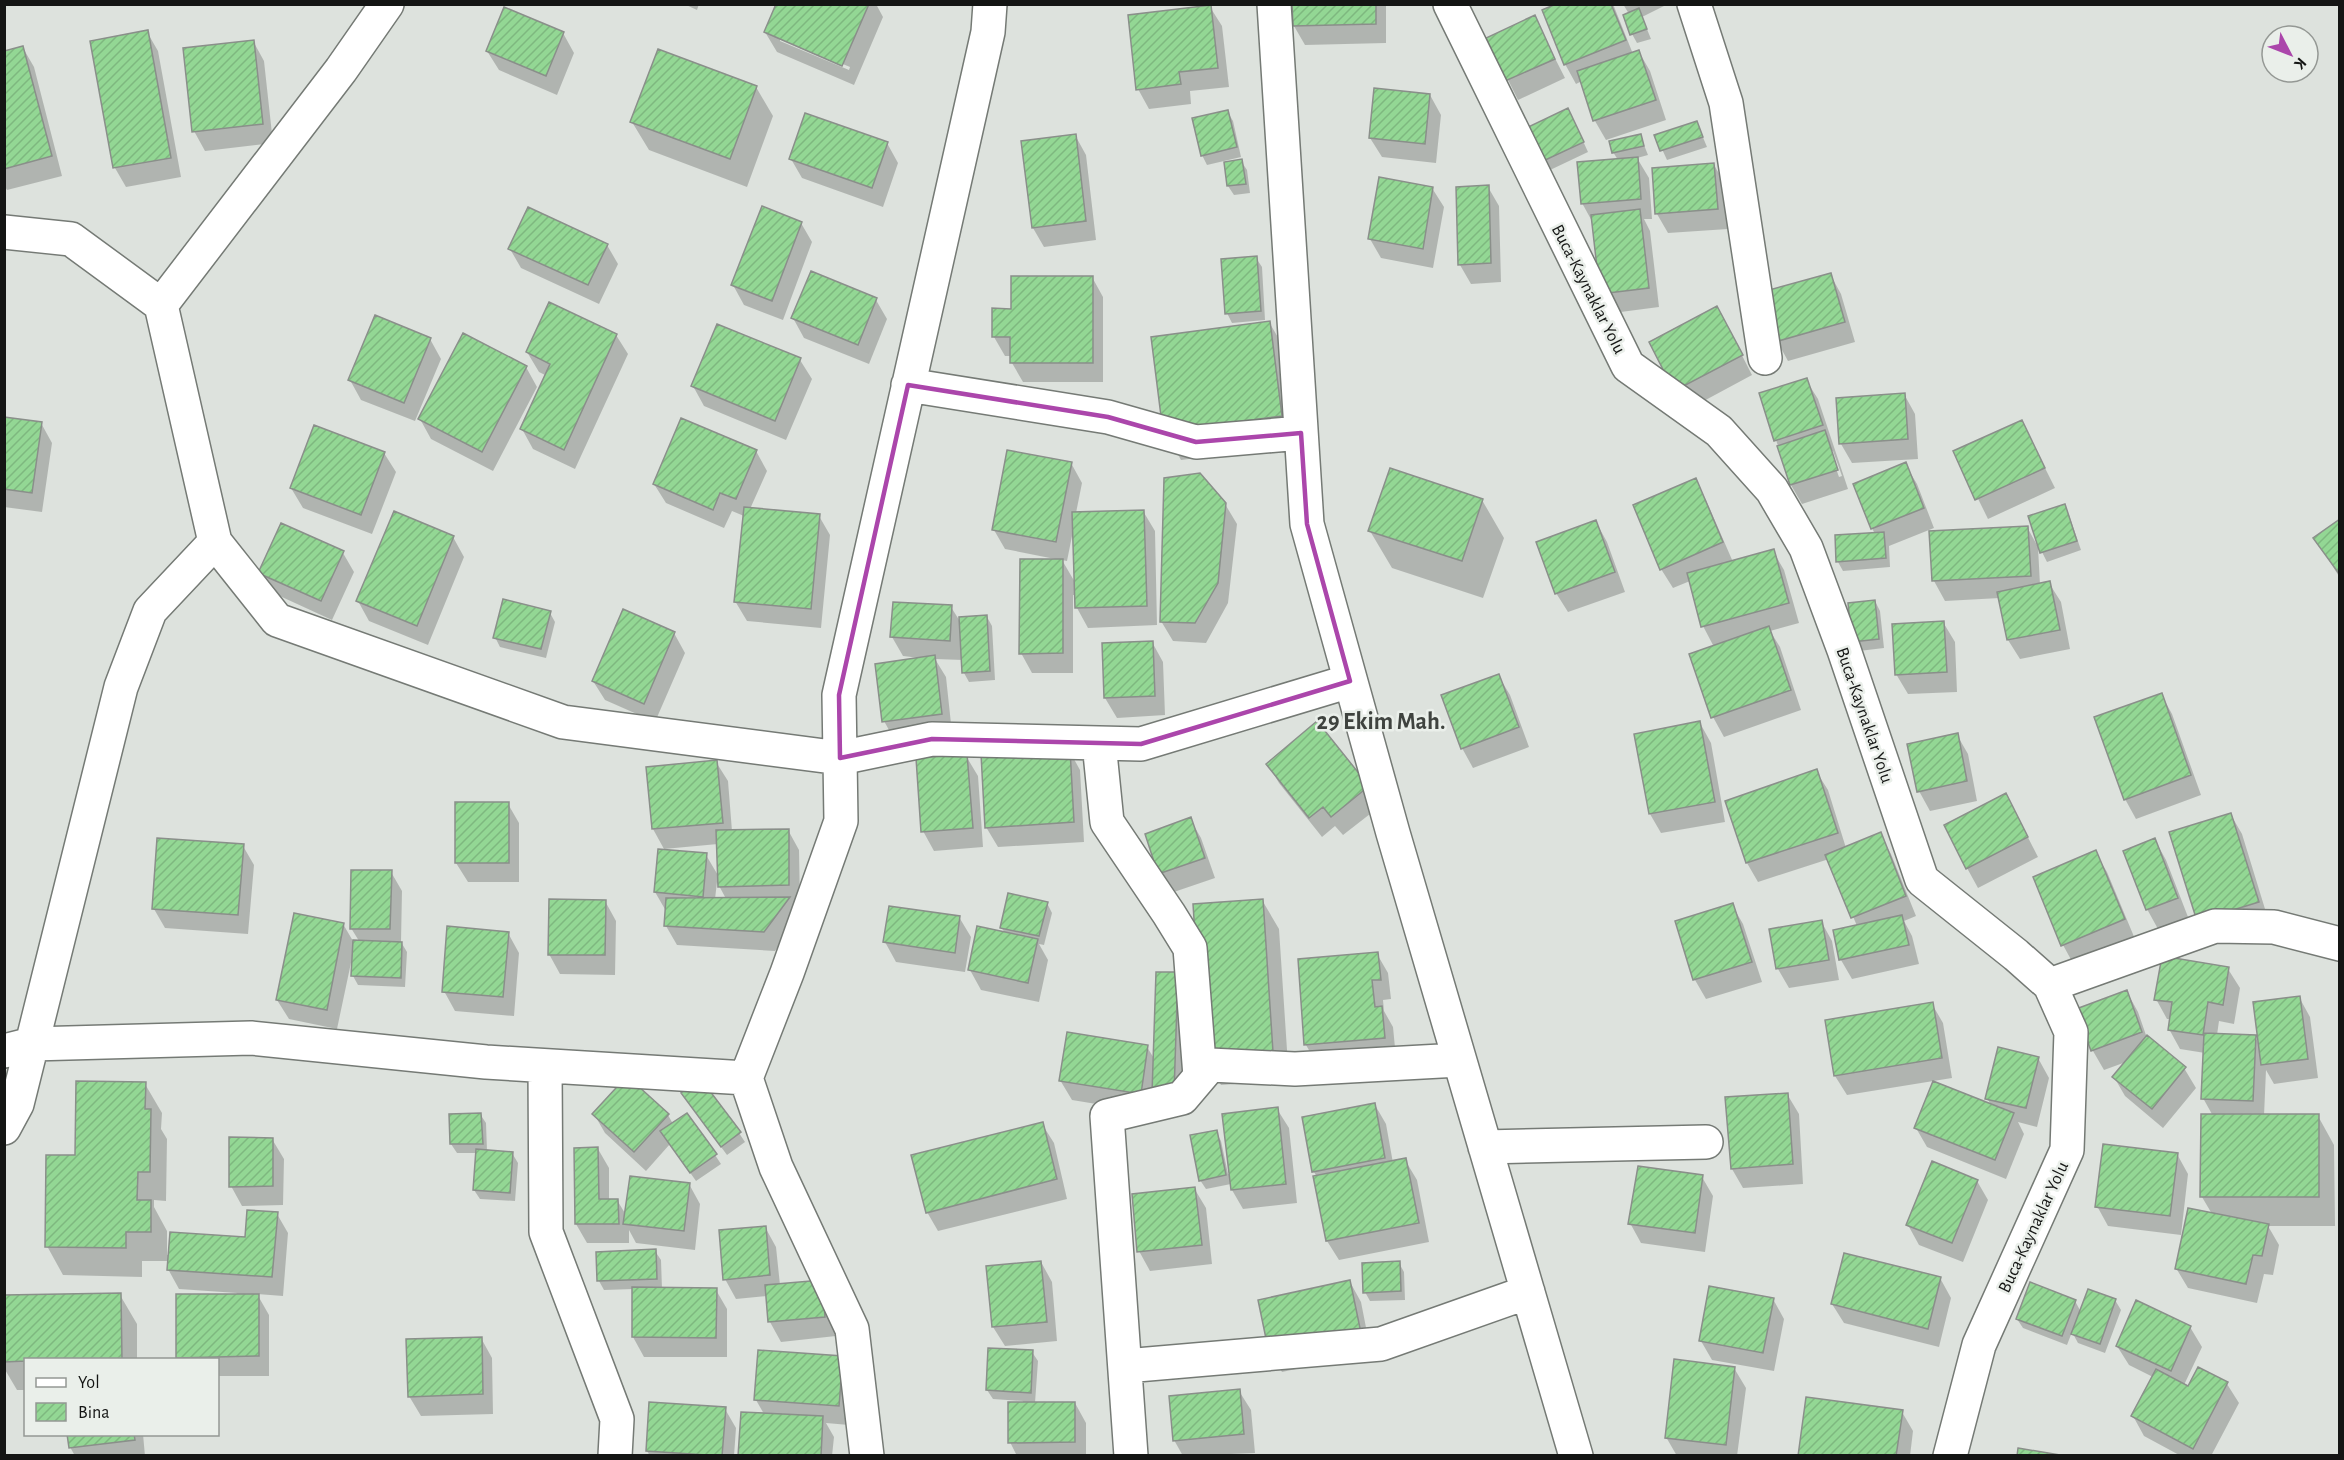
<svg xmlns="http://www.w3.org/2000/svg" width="2344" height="1460" font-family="'Alegreya Sans',sans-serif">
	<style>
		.shadow { fill: #0003; fill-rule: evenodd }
		.building { fill: url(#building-hatch); stroke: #8a8f8a; stroke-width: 1.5 }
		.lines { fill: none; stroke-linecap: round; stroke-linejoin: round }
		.minor-casing { stroke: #757a75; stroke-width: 36 }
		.minor { stroke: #fff; stroke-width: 33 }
		.marked { fill: none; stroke: #ab46ab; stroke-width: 4.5; stroke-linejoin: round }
		.labels { text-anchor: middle; stroke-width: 5; stroke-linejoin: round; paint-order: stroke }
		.street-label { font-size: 18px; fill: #141514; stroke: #eaefea }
		.district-label { font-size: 24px; font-weight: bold; fill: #3f433f; stroke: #eaefea }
	</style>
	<defs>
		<pattern id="building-hatch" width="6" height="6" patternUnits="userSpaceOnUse" patternTransform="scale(1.5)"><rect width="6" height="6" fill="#93d794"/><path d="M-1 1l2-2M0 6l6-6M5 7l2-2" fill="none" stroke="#7eb87f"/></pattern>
	</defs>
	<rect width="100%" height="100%" fill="#dde2dd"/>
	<path class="shadow" d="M684 4H699L697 10Z
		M777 4H876L883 17 854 85 777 52 765 32ZM780 38 850 67 849 70 780 41Z
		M1293 4H1386V43L1305 45 1294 26Z
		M1560 4H1613L1633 54 1639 52 1650 71 1666 120 1606 140 1595 121 1582 81 1576 84 1565 64Z
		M1623 4H1668L1642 17 1651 39 1637 43 1632 34 1629 14Z
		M1210 7 1222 26 1229 87 1190 91 1191 104 1149 109 1138 89Z
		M1534 17 1565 78 1518 100 1488 39Z
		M147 32 158 51 181 177 126 187 115 168Z
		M563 33 574 53 557 95 499 70 487 51Z
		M253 41 264 61 273 143 205 151 194 131Z
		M23 48 34 67 62 176 7 190 4 185V53Z
		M756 87 773 116 747 187 649 150 632 122Z
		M1430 95 1441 115 1436 163 1382 157 1370 138Z
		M1227 111 1233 121 1241 157 1207 165 1202 155Z
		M1573 119 1588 152 1548 171 1528 129Z
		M1697 123 1707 147 1667 160 1656 136Z
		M1075 135 1086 155 1096 240 1044 247 1033 228Z
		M1640 135 1648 155 1637 158 1649 178 1652 219H1644L1650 231 1659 307 1613 313 1593 223 1582 203 1618 160 1613 152Z
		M887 143 898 163 883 207 802 178 791 159Z
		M1241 161 1247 170 1250 193 1234 195 1228 186 1225 163Z
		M1714 165 1725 184 1728 229 1668 233 1657 214 1653 169Z
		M1488 187 1499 206 1501 282 1471 284 1460 265Z
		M1432 188 1444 207 1433 268 1381 258 1370 239Z
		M801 223 812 242 783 320 744 305 733 285Z
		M607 245 618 264 599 304 521 268 510 249Z
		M1256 258 1262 267 1265 320 1232 323 1227 313Z
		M1830 274 1841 294 1855 342 1788 361 1777 341Z
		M1092 277 1103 297V382H1023L1012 363V356H1005L994 337 1012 310Z
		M876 300 887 319 869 364 804 338 793 318Z
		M1269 322 1286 351 1298 445 1181 460 1165 431Z
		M718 326 800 360 812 379 786 440 704 406 693 386Z
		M1728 328 1752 375 1687 410 1651 343Z
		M616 335 628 354 575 469 533 449 522 429 547 376 539 372 527 352Z
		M430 339 441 359 415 421 361 400 350 380Z
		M526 367 537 387 493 471 431 439 420 419Z
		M1806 380 1818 399 1848 489 1802 504 1791 485 1776 440ZM1830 451H1833L1842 476 1839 477Z
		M1904 394 1915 414 1918 459 1852 463 1841 444Z
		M4 418 41 423 52 443 42 512 4 507Z
		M2022 422 2055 488 1988 519 1955 452Z
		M756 451 767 471 750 509 819 516 830 535 821 628 747 621 735 601 744 516 732 511 724 528 666 503 654 484Z
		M384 453 396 472 372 534 303 508 291 488Z
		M1071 463 1082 483 1076 513 1143 511 1155 531 1157 625 1088 628 1077 608 1076 595H1073V673H1032L1021 653 1055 559 1005 549 994 530ZM1073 531 1076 584 1062 560 1067 561Z
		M1905 464 1917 484 1934 528 1889 546 1890 567 1843 571 1838 562 1875 534 1872 528Z
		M1695 480 1706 500 1733 562 1773 551 1784 570 1799 623 1770 631 1780 647 1801 710 1724 737 1713 717 1714 647 1703 626 1690 581 1673 588 1661 569Z
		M1482 500 1504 538 1483 598 1392 568 1370 531Z
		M1225 504 1237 524 1228 603 1206 643 1173 641 1161 621Z
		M2064 506 2069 515 2081 550 2047 562 2042 552Z
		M2340 521V578L2315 538Z
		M1596 522 1607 542 1625 592 1568 612 1556 593Z
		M2027 527 2038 547 2040 585 2049 583 2061 602 2070 649 2020 659 2008 640 2000 598 1945 601 1934 581 1931 533Z
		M453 537 464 557 428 645 369 621 358 601Z
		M343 553 354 572 332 620 271 592 260 573Z
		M1875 601 1880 611 1884 648 1859 651 1850 604Z
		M951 607 961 623 987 617 992 626 995 680 969 682 964 673 963 660 935 659 946 677 952 733 895 741 884 721 920 658 903 656 892 637Z
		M550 613 555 622 546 658 500 647 495 637Z
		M1943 622 1955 642 1957 692 1908 694 1896 674Z
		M674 633 685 653 655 722 605 700 593 681Z
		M1152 642 1163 662 1165 715 1117 718 1105 698 1103 644Z
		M1498 675 1510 695 1529 747 1473 768 1462 748Z
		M2161 694 2172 714 2201 795 2136 819 2125 799Z
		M1317 723 1379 807 1343 835 1335 826 1322 837 1279 783 1268 764Z
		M1700 723 1711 743 1725 822 1661 833 1650 814 1636 735Z
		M1957 735 1968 754 1977 801 1930 811 1919 791Z
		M1069 750 1080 770 1084 842 998 847 986 827Z
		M966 756 978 776 983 847 934 851 923 831Z
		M716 762 728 781 732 831 788 830 799 850 800 904H793L800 917 775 951 677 945 666 926V911L655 892 706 855 719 877 718 844 664 849 653 829 648 769ZM717 882 724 895 726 899H715Z
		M1816 771 1828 790 1846 848 1880 834 1891 854 1916 916 1904 921 1912 936 1919 964 1852 979 1841 960 1834 931 1857 926 1829 859 1758 882 1747 863 1726 802Z
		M508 804 519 823V882H468L456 863Z
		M2016 814 2038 857 1978 888 1967 868Z
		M2231 815 2242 834 2269 922 2210 940Z
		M1190 819 1201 838 1215 878 1171 893 1160 874Z
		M2155 840 2166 860 2188 917 2158 929 2147 909Z
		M243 846 254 865 248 934 165 928 154 909Z
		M2095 852 2107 872 2135 939 2074 965 2063 945Z
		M391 872 402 891 401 942 407 952 405 987 358 985 353 976 354 958H352L337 1029 289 1019 277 1000 343 924 353 941H359L351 928Z
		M1262 900 1279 929 1289 1080 1221 1085 1205 1056Z
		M605 901 616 921 615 975 560 974 549 954Z
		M1047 903 1052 913 1044 945 1039 944 1048 960 1039 1002 981 990 970 970 1005 933 1001 927Z
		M1732 905 1743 924 1762 982 1706 999 1695 980 1677 922Z
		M959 917 971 937 965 972 896 962 885 942Z
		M1821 921 1832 941 1839 980 1789 988 1778 969 1771 930Z
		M508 933 519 953 514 1016 455 1011 444 991Z
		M1377 954 1388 973 1391 999 1383 1000 1384 1011 1393 1027 1396 1058 1317 1064 1306 1045 1299 961Z
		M2228 969 2240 988 2234 1024 2219 1021 2217 1035 2255 1037 2260 1045 2299 997 2310 1017 2318 1078 2274 1084 2266 1070 2264 1116H2318L2334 1145 2335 1226H2268L2279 1245 2273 1275 2264 1274 2257 1303 2188 1288 2176 1268 2212 1214 2202 1197 2213 1116 2203 1098 2205 1053 2180 1049 2169 1029 2171 1019H2167L2156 999Z
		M1157 973 1188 993 1184 1113H1151L1072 1100 1060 1080 1147 1047 1155 1060Z
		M2127 992 2138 1012 2147 1038 2184 1068 2196 1088 2163 1128 2125 1096 2114 1077 2126 1062 2104 1070 2093 1051 2078 1010Z
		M1932 1004 1943 1023 1952 1078 1847 1095 1835 1076 1826 1022Z
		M2038 1058 2049 1078 2037 1127 2018 1122 2024 1134 2006 1179 1927 1147 1916 1128 1991 1105 1987 1098Z
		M145 1084 162 1113 161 1129 167 1139 166 1201 154 1200V1207L167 1231V1255L246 1239 277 1214 288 1233 283 1296 257 1294 269 1315V1376H218V1360H179L177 1357 237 1293 179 1289 168 1269 169 1261H142V1277L63 1275 47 1246 76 1156Z
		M1787 1094 1799 1114 1803 1184 1743 1188 1732 1169Z
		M688 1102 739 1133 745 1142 727 1155Z
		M1375 1105 1386 1124 1393 1163 1405 1160 1417 1180 1429 1242 1339 1260 1327 1241 1317 1177 1314 1172 1304 1118Z
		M1277 1109 1289 1128 1297 1203 1243 1209 1232 1190 1231 1184 1206 1189 1200 1180 1216 1132 1221 1141 1228 1174H1230Z
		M480 1114 486 1123 487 1151 512 1153 518 1163 515 1201 480 1199 474 1190 477 1153H457L451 1144 450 1115Z
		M594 1114 668 1115 673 1124 715 1155 721 1164 696 1181 670 1144 646 1171 605 1133Z
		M1042 1124 1054 1143 1067 1199 938 1231 927 1212Z
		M272 1139 284 1159 283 1205 242 1206 231 1186Z
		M598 1149 609 1168V1200H617L626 1215 689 1184 700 1204 695 1250 636 1243 629 1230V1243H587L576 1224Z
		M2177 1154 2188 1174 2181 1235 2108 1226 2097 1206Z
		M1702 1177 1713 1196 1705 1252 1641 1243 1630 1223Z
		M1977 1181 1988 1200 1963 1262 1919 1245 1908 1225Z
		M1194 1188 1206 1208 1212 1264 1150 1271 1139 1251Z
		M765 1227 776 1247 780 1285 832 1301 836 1336 781 1342 770 1322 767 1296 736 1299 725 1279Z
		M655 1251 661 1260 662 1289 716 1290 727 1309V1357H644L633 1337 634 1289 604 1290 599 1281Z
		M1041 1262 1052 1282 1057 1341 1005 1346 993 1327Z
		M1399 1263 1404 1272 1405 1300 1370 1301 1365 1292Z
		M1940 1278 1951 1298 1939 1347 1844 1323 1832 1304Z
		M1350 1282 1361 1302 1371 1353 1282 1372 1271 1352Z
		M120 1295 137 1324V1360H26V1390H17L4 1368V1297Z
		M1773 1299 1784 1319 1774 1371 1712 1360 1701 1341Z
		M2115 1300 2121 1310 2105 1353 2078 1343 2072 1332 2067 1345 2023 1328 2017 1319 2075 1301 2081 1312Z
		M2190 1327 2202 1347 2184 1385 2189 1388 2199 1369 2227 1384 2239 1403 2211 1456H2181L2144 1436 2133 1416 2153 1377 2129 1365 2117 1346Z
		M481 1338 492 1358 493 1414 421 1416 409 1396Z
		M1032 1352 1038 1361 1035 1403H1075L1086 1423V1456H1017L1010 1442 1023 1401 993 1399 987 1390Z
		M842 1358 849 1425 826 1423 834 1437 832 1456H740L764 1414 756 1400Z
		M1734 1368 1746 1388 1737 1456H1677L1666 1437Z
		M1239 1391 1251 1410 1255 1453 1183 1456 1174 1440Z
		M725 1409 736 1428 734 1456H650L647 1451Z
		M1902 1412 1913 1431 1910 1456H1800Z
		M69 1434H143L145 1456H75L70 1447Z"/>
	<path class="building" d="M776 4H869L842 66 764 32Z
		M1292 4H1376V24L1293 26Z
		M1556 4H1611L1626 40 1564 65 1542 10Z
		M1211 5 1218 68 1179 72 1181 84 1136 90 1128 15Z
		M504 7 564 32 546 76 486 51Z
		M1639 8 1647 29 1630 35 1623 15Z
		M1535 15 1555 59 1505 81 1486 38Z
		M148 30 171 158 113 168 90 41Z
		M254 40 263 124 192 132 183 48Z
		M23 46 52 156 4 169V51Z
		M658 49 757 86 730 159 630 122Z
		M1639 50 1656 100 1593 121 1577 71Z
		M1374 88 1430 94 1425 144 1369 138Z
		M1568 108 1584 142 1541 162 1526 128Z
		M1228 110 1237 147 1201 156 1192 118Z
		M805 113 888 142 872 188 789 159Z
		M1697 121 1703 137 1660 151 1654 135Z
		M1076 134 1086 221 1032 228 1021 141Z
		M1641 134 1644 146 1612 153 1609 141Z
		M1638 157 1641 199 1581 204 1577 162Z
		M1242 159 1246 184 1227 186 1224 162Z
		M1714 163 1718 209 1655 214 1652 168Z
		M1379 177 1433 187 1423 249 1368 239Z
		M1489 185 1491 263 1458 265 1456 187Z
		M762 206 802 222 772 301 731 285Z
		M528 207 608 244 588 285 508 249Z
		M1640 209 1649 288 1600 294 1591 215Z
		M1257 256 1261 311 1225 314 1221 259Z
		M811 271 877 298 858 345 791 318Z
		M1831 273 1845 322 1775 342 1762 292Z
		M1011 276H1093V363H1010V337H992V308L1011 309Z
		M549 302 617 334 564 450 520 429 550 364 526 352Z
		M1717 306 1743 355 1674 391 1649 342Z
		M375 315 431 338 404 403 348 380Z
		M1270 321 1282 416 1163 432 1151 337Z
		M717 324 801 358 775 421 691 386Z
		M463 333 527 366 482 452 418 419Z
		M1807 378 1823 425 1774 441 1759 393Z
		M1905 393 1908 439 1839 444 1836 398Z
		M4 417 42 422 32 493 4 489Z
		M681 418 757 450 736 499 720 493 713 510 653 484Z
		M2022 420 2045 468 1975 500 1953 451Z
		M314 425 385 452 361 515 290 488Z
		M1825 430 1838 470 1790 485 1777 446Z
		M1007 450 1072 462 1056 542 992 530Z
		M1906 462 1924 508 1871 529 1853 484Z
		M1390 468 1483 499 1462 561 1368 531Z
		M1200 473 1226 503 1218 583 1195 623 1160 622 1164 478Z
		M1696 478 1723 542 1660 570 1633 505Z
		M2065 504 2077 541 2040 553 2028 516Z
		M744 507 820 514 811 609 734 602Z
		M1144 510 1147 606 1075 608 1072 512Z
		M394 511 454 536 417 626 356 601Z
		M2340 519V575L2313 538Z
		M1596 520 1615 572 1555 594 1536 542Z
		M281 523 344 551 321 601 258 573Z
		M2028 526 2031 576 1932 581 1929 531Z
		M1884 532 1886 558 1836 562 1835 535Z
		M1774 549 1789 603 1701 627 1687 573Z
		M1020 559H1063V653L1019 654Z
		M2050 581 2060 630 2007 640 1997 592Z
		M503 599 551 611 541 649 493 638Z
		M1875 600 1879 639 1852 642 1848 603Z
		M893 602 952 605 950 641 890 637Z
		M623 609 675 632 644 704 592 681Z
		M987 615 990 671 962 673 959 617Z
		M1944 621 1947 672 1895 675 1892 624Z
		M1769 626 1791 690 1711 718 1689 654Z
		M1153 641 1155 696 1104 698 1102 643Z
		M935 655 942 714 882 722 875 664Z
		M1499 674 1519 727 1461 749 1441 695Z
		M2162 693 2191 775 2124 800 2094 717Z
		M1317 721 1369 786 1331 817 1323 807 1309 818 1266 764Z
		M1700 721 1715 802 1649 814 1634 734Z
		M1958 733 1967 781 1917 792 1907 744Z
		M1070 749 1074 822 985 828 981 754Z
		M967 754 973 828 921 832 916 758Z
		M717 760 723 823 652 829 646 767Z
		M1817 769 1838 833 1746 863 1725 801Z
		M2006 793 2028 837 1966 869 1944 825Z
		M455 802H509V863H455Z
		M2231 813 2259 902 2197 921 2169 832Z
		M1191 817 1205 858 1158 874 1145 834Z
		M789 829V885L718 887 716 830Z
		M1881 832 1906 896 1851 918 1825 855Z
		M157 838 244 844 238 915 152 909Z
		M2155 838 2178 898 2146 910 2123 851Z
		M658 849 707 853 703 897 654 892Z
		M2096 850 2125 919 2061 946 2033 877Z
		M351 870H392L390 929H350Z
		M1008 893 1048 902 1039 936 1000 928Z
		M790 897 764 932 664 926 666 898Z
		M549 899 606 900 605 955H548Z
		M1263 899 1273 1052 1203 1057 1193 904Z
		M1733 903 1752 962 1693 980 1675 921Z
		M889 906 960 916 955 953 883 942Z
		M294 913 344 923 327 1010 276 1000Z
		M1902 915 1909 945 1839 960 1833 930Z
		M1822 920 1829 960 1776 969 1769 929Z
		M447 926 509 932 503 997 442 992Z
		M977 926 1038 939 1028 983 968 970Z
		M353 940 402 942 401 978 351 976Z
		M1378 952 1381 980H1372L1375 1007 1382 1006 1385 1038 1304 1045 1298 959Z
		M2162 956 2229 967 2223 1005 2208 1002 2203 1035 2168 1030 2172 1002 2154 1000Z
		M1156 972H1178L1174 1094H1152Z
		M2127 990 2142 1032 2091 1051 2076 1009Z
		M2300 996 2308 1059 2261 1065 2253 1002Z
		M1933 1002 1942 1058 1834 1076 1825 1020Z
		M1067 1032 1148 1045 1141 1094 1059 1081Z
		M2204 1033 2256 1035 2253 1101 2201 1099Z
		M2147 1035 2186 1067 2152 1109 2112 1077Z
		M1998 1047 2039 1057 2026 1108 1985 1099Z
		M627 1076 669 1114 634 1152 592 1114Z
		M700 1078 741 1132 721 1147 681 1093Z
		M76 1081 146 1082 145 1109H151L150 1172H138L137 1200H151V1232H126V1248L45 1247 46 1155H75Z
		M1933 1081 2014 1113 1995 1160 1914 1128Z
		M1788 1093 1793 1164 1731 1169 1725 1097Z
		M1375 1103 1385 1158 1312 1172 1302 1117Z
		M1278 1107 1286 1184 1231 1190 1222 1114Z
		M481 1113 483 1144H450L449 1114Z
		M687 1113 717 1154 690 1173 660 1131Z
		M2201 1114H2319V1197H2200Z
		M1043 1122 1057 1179 926 1213 911 1155Z
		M1217 1130 1226 1175 1199 1181 1190 1135Z
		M229 1137 273 1138V1186L229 1187Z
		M2103 1144 2178 1153 2170 1216 2095 1207Z
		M598 1147 599 1199H618L619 1224H575L574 1148Z
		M476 1149 513 1152 510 1193 473 1190Z
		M1406 1158 1419 1223 1326 1241 1313 1176Z
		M1932 1161 1978 1180 1952 1243 1906 1225Z
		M1638 1166 1703 1175 1695 1233 1628 1224Z
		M630 1176 690 1183 684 1231 623 1224Z
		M1195 1187 1202 1245 1137 1252 1132 1194Z
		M2188 1208 2269 1224 2262 1256 2253 1255 2246 1284 2175 1269Z
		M247 1210 278 1212 272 1277 167 1270 170 1232 245 1237Z
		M766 1226 770 1275 723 1280 719 1230Z
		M656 1249 657 1279 597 1281 596 1252Z
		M1844 1253 1941 1277 1928 1329 1831 1304Z
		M1041 1261 1047 1322 992 1327 986 1266Z
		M1400 1261 1401 1291 1363 1293 1362 1263Z
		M822 1280 825 1317 768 1322 765 1285Z
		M1350 1280 1361 1333 1269 1353 1258 1300Z
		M2030 1282 2076 1300 2062 1336 2016 1319Z
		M1709 1286 1774 1298 1763 1353 1699 1341Z
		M632 1287 717 1288 716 1338 632 1337Z
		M2088 1289 2116 1299 2100 1344 2071 1334Z
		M121 1293 122 1360H26V1361L4 1362V1295Z
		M176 1294H259V1356L176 1358Z
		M2136 1300 2191 1326 2171 1371 2116 1346Z
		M482 1337 483 1394 408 1397 406 1339Z
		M988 1348 1033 1350 1031 1393 986 1390Z
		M758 1350 843 1356 839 1406 754 1400Z
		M1674 1359 1735 1367 1726 1445 1665 1438Z
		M2198 1367 2228 1382 2193 1449 2131 1416 2156 1369 2188 1386Z
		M1240 1389 1244 1434 1173 1441 1169 1396Z
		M1806 1397 1903 1410 1896 1456H1798Z
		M649 1402 726 1407 722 1456 646 1451Z
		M1008 1402H1075V1442L1008 1443Z
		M741 1412 823 1416 821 1456H738Z
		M67 1434H134L135 1440 69 1448Z
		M2018 1448 2066 1456H2017Z"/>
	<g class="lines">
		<g class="minor-casing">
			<path id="minor" d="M1274 4 1307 524 1393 833 1576 1456
				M1450 4 1628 366 1719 431 1772 490 1806 548 1844 650 1922 880 2016 955 2050 985 2071 1032 2067 1150 1979 1345 1950 1456
				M1694 4 1726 103 1765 358
				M4 232 71 239 161 305 215 542 277 620 563 722 840 758 932 739 1141 744 1350 681
				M161 305 341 70 387 4
				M908 385 1108 417 1196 442 1301 433
				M1099 743 1107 822 1169 914 1190 948 1200 1076
				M2050 985 2215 926 2274 927 2340 944
				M4 1051 32 1044 251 1038 486 1062 746 1078
				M545 1066 546 1232 617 1419 615 1456
				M4 1128 17 1104 121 687 150 611 215 542
				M1485 1147 1706 1142
				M1125 1366 1381 1344 1528 1292
				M867 1456 852 1329 776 1167 746 1078 787 973 841 821 839 695 988 32 990 4
				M1131 1456 1107 1116 1182 1098 1210 1065 1295 1069 1459 1060"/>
		</g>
		<use href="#minor" class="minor"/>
	</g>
	<path class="marked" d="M908 385 1108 417 1196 442 1301 433 1307 524 1350 681 1141 744 932 739 840 758 839 695Z"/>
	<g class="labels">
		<g class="street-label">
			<text transform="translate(1589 289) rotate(63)" y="6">Buca-Kaynaklar Yolu</text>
			<text transform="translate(1865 715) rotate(71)" y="6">Buca-Kaynaklar Yolu</text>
			<text transform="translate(2033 1227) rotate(-65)" y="6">Buca-Kaynaklar Yolu</text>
		</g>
		<g class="district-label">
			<text x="1381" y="729">29 Ekim Mah.</text>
		</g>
	</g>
	<rect width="2344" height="1460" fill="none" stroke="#141514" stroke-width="12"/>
	<rect x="24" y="1358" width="195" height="78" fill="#eaefea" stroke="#949894" stroke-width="1.5"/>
	<rect x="36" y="1378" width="30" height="9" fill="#ffffff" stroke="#949894" stroke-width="1.5"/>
	<text x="78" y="1388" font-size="18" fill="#141514">Yol</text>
	<rect x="36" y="1403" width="30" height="18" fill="url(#building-hatch)" stroke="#949894" stroke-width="1.5"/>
	<text x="78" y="1418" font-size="18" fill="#141514">Bina</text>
	<g transform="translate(2290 54) rotate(132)"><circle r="28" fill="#eaefea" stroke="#949894" stroke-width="1.5"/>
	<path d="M0-4.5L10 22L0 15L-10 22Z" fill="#ab46ab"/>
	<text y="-9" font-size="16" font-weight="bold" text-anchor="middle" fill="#141514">K</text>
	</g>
</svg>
